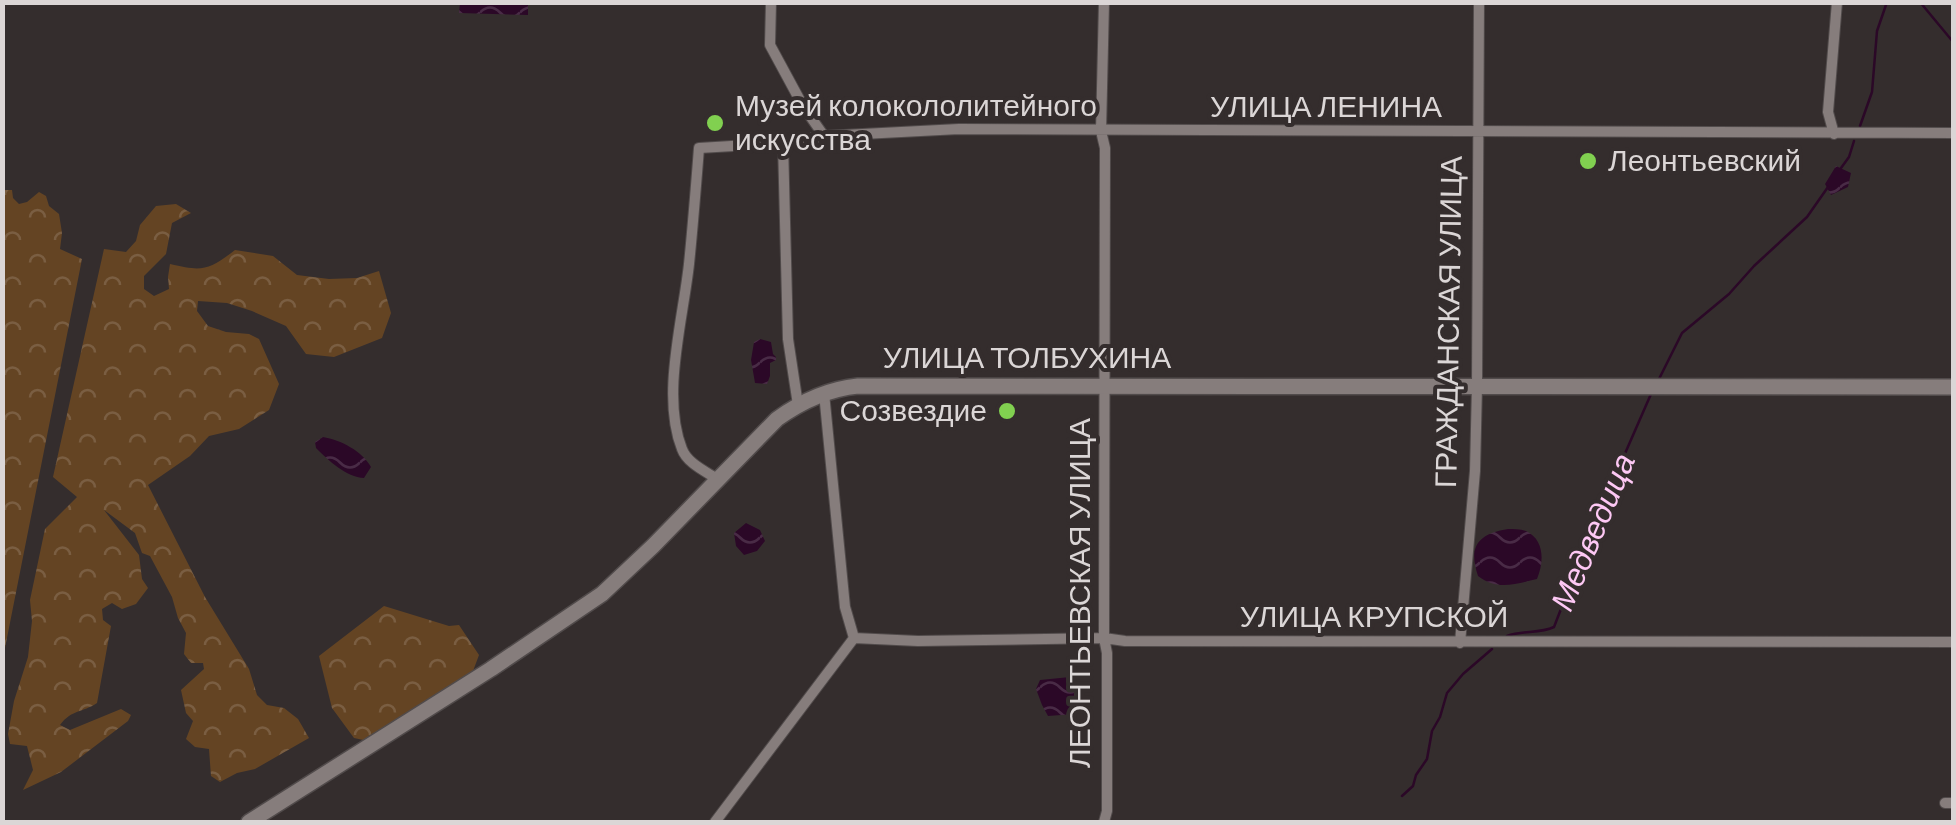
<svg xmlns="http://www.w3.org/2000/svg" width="1956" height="825" font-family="Barlow,sans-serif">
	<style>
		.forest { fill: url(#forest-crowns) }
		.water { fill: url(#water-waves) }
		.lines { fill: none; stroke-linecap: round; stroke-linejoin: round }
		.stream { stroke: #2b0827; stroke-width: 2.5 }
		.street-casing { stroke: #514b4b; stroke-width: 12 }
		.secondary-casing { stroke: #514b4b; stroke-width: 18 }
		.street { stroke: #867d7c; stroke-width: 10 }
		.secondary { stroke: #867d7c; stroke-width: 15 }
		.poi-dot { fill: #81d050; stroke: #342d2d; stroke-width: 4 }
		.labels { text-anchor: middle; stroke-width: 8; stroke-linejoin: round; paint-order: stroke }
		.poi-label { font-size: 30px; fill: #dbd6d6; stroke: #342d2d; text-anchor: start }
		.street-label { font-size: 30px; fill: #dbd6d6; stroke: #342d2d }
		.water-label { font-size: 32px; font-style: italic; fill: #fdc8f4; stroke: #342d2d }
	</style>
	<defs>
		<pattern id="forest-crowns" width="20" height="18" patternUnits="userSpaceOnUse" patternTransform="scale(2.5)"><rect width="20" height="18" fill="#644423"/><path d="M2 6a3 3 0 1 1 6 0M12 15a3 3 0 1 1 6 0" fill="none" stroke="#7a5e42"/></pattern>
		<pattern id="water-waves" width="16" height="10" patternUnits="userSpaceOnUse" patternTransform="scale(2.5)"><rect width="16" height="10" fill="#2b0827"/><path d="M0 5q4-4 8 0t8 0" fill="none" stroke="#492b46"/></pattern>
	</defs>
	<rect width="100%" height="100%" fill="#342d2d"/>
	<path class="forest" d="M3 190H12L13 198 19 204 27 202 39 192 46 196 49 206 59 214 62 233 60 249 82 259 3 658Z
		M176 204 191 213 172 223 166 254 144 276V289L154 296 169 289 168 277 170 264C203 272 209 270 235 250L273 256 297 275 329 279 357 278 379 271 391 313 382 338 334 357 306 354 286 326 252 311 227 303 198 301 197 311 208 326 226 332 249 334 259 339 279 384 269 410 239 429 209 436 190 456 148 485 205 597 249 669 257 695 267 705 284 708 298 719 309 738 255 769 237 773 220 782 211 776 209 749 195 747 186 739 193 721 186 713 181 690 204 669 203 663H191L184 654 186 633 178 618 172 597 150 556 142 553 135 533 104 510 139 555 142 579 148 588 136 604 122 609 112 603 102 609 103 620 111 626 97 703C82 713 72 709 60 725L70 730 121 709 131 715 128 721 61 772 23 790 33 770 27 746 10 744 8 734 14 701 28 657 32 621 30 600 45 529 77 497 53 477 104 249 126 252 136 241 140 225 156 206Z
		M384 606 449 626 459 625 479 655 473 671 368 741 354 738 332 708 319 656Z"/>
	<path class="water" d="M460 3H528V15L459 13Z
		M1836 166 1851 173 1848 187 1831 195 1825 184Z
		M760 339 771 342 773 354 776 357V360L770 363V376L767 384 755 383 751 360 754 342Z
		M323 437C341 440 362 451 371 467L364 478C346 477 329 461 316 448L315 442Z
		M746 523 760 530 765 541 757 551 744 555 736 546 734 533Z
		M1508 529C1514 529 1520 529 1526 531 1545 540 1544 562 1537 579 1516 584 1497 591 1478 576 1468 546 1478 534 1508 529Z
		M1070 677 1077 686 1075 714 1048 716 1042 705 1036 689 1040 680Z"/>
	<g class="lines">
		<path class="stream" d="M1920 2 1954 43
			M1860 126 1872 92 1877 31 1887 2
			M1841 168 1849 157 1854 141
			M1659 379 1682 333 1729 294 1754 266 1807 217 1828 187
			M1507 636C1523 630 1539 634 1554 627L1592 529 1651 394
			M1402 796 1413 786 1416 775 1427 759 1432 731 1440 717 1447 693 1463 674 1492 649"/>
		<g class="street-casing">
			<path id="street" d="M771 2 770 45 803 106 824 136
				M1834 134 1828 112 1837 2
				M783 143 788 339 798 405
				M824 393 845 607 854 638
				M717 479C705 471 687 463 682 449 661 396 683 320 689 264 693 225 696 186 699 148L783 143 824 136 959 129 1954 133
				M854 638 918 641 1104 638 1125 641 1954 642
				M1460 643 1475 471 1477 386 1479 2
				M1945 803H1954
				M715 822 854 638
				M1104 822 1107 811V653L1104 638 1105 148 1101 131 1104 2"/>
		</g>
		<g class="secondary-casing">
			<path id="secondary" d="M249 822 491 669 602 594 653 546 777 419C802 401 828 389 858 386L1954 387"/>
		</g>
		<use href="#street" class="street"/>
		<use href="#secondary" class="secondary"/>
	</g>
	<g class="poi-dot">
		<circle cx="715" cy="123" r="10"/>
		<circle cx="1588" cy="161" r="10"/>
		<circle cx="1007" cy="411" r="10"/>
	</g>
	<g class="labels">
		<g class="poi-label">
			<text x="735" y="116">Музей колокололитейного<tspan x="735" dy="34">искусства</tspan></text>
			<text x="1608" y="171">Леонтьевский</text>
			<text x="987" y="421" text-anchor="end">Созвездие</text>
		</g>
		<g class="street-label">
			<text x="1326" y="117">УЛИЦА ЛЕНИНА</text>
			<text transform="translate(1449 322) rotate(-89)" y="10">ГРАЖДАНСКАЯ УЛИЦА</text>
			<text x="1027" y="368">УЛИЦА ТОЛБУХИНА</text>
			<text transform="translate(1080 593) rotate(-90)" y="10">ЛЕОНТЬЕВСКАЯ УЛИЦА</text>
			<text x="1374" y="627">УЛИЦА КРУПСКОЙ</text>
		</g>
		<g class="water-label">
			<text transform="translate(1593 532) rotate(-67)" y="11">Медведица</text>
		</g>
	</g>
	<rect width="1956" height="825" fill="none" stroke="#dbd6d6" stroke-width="10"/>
</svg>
